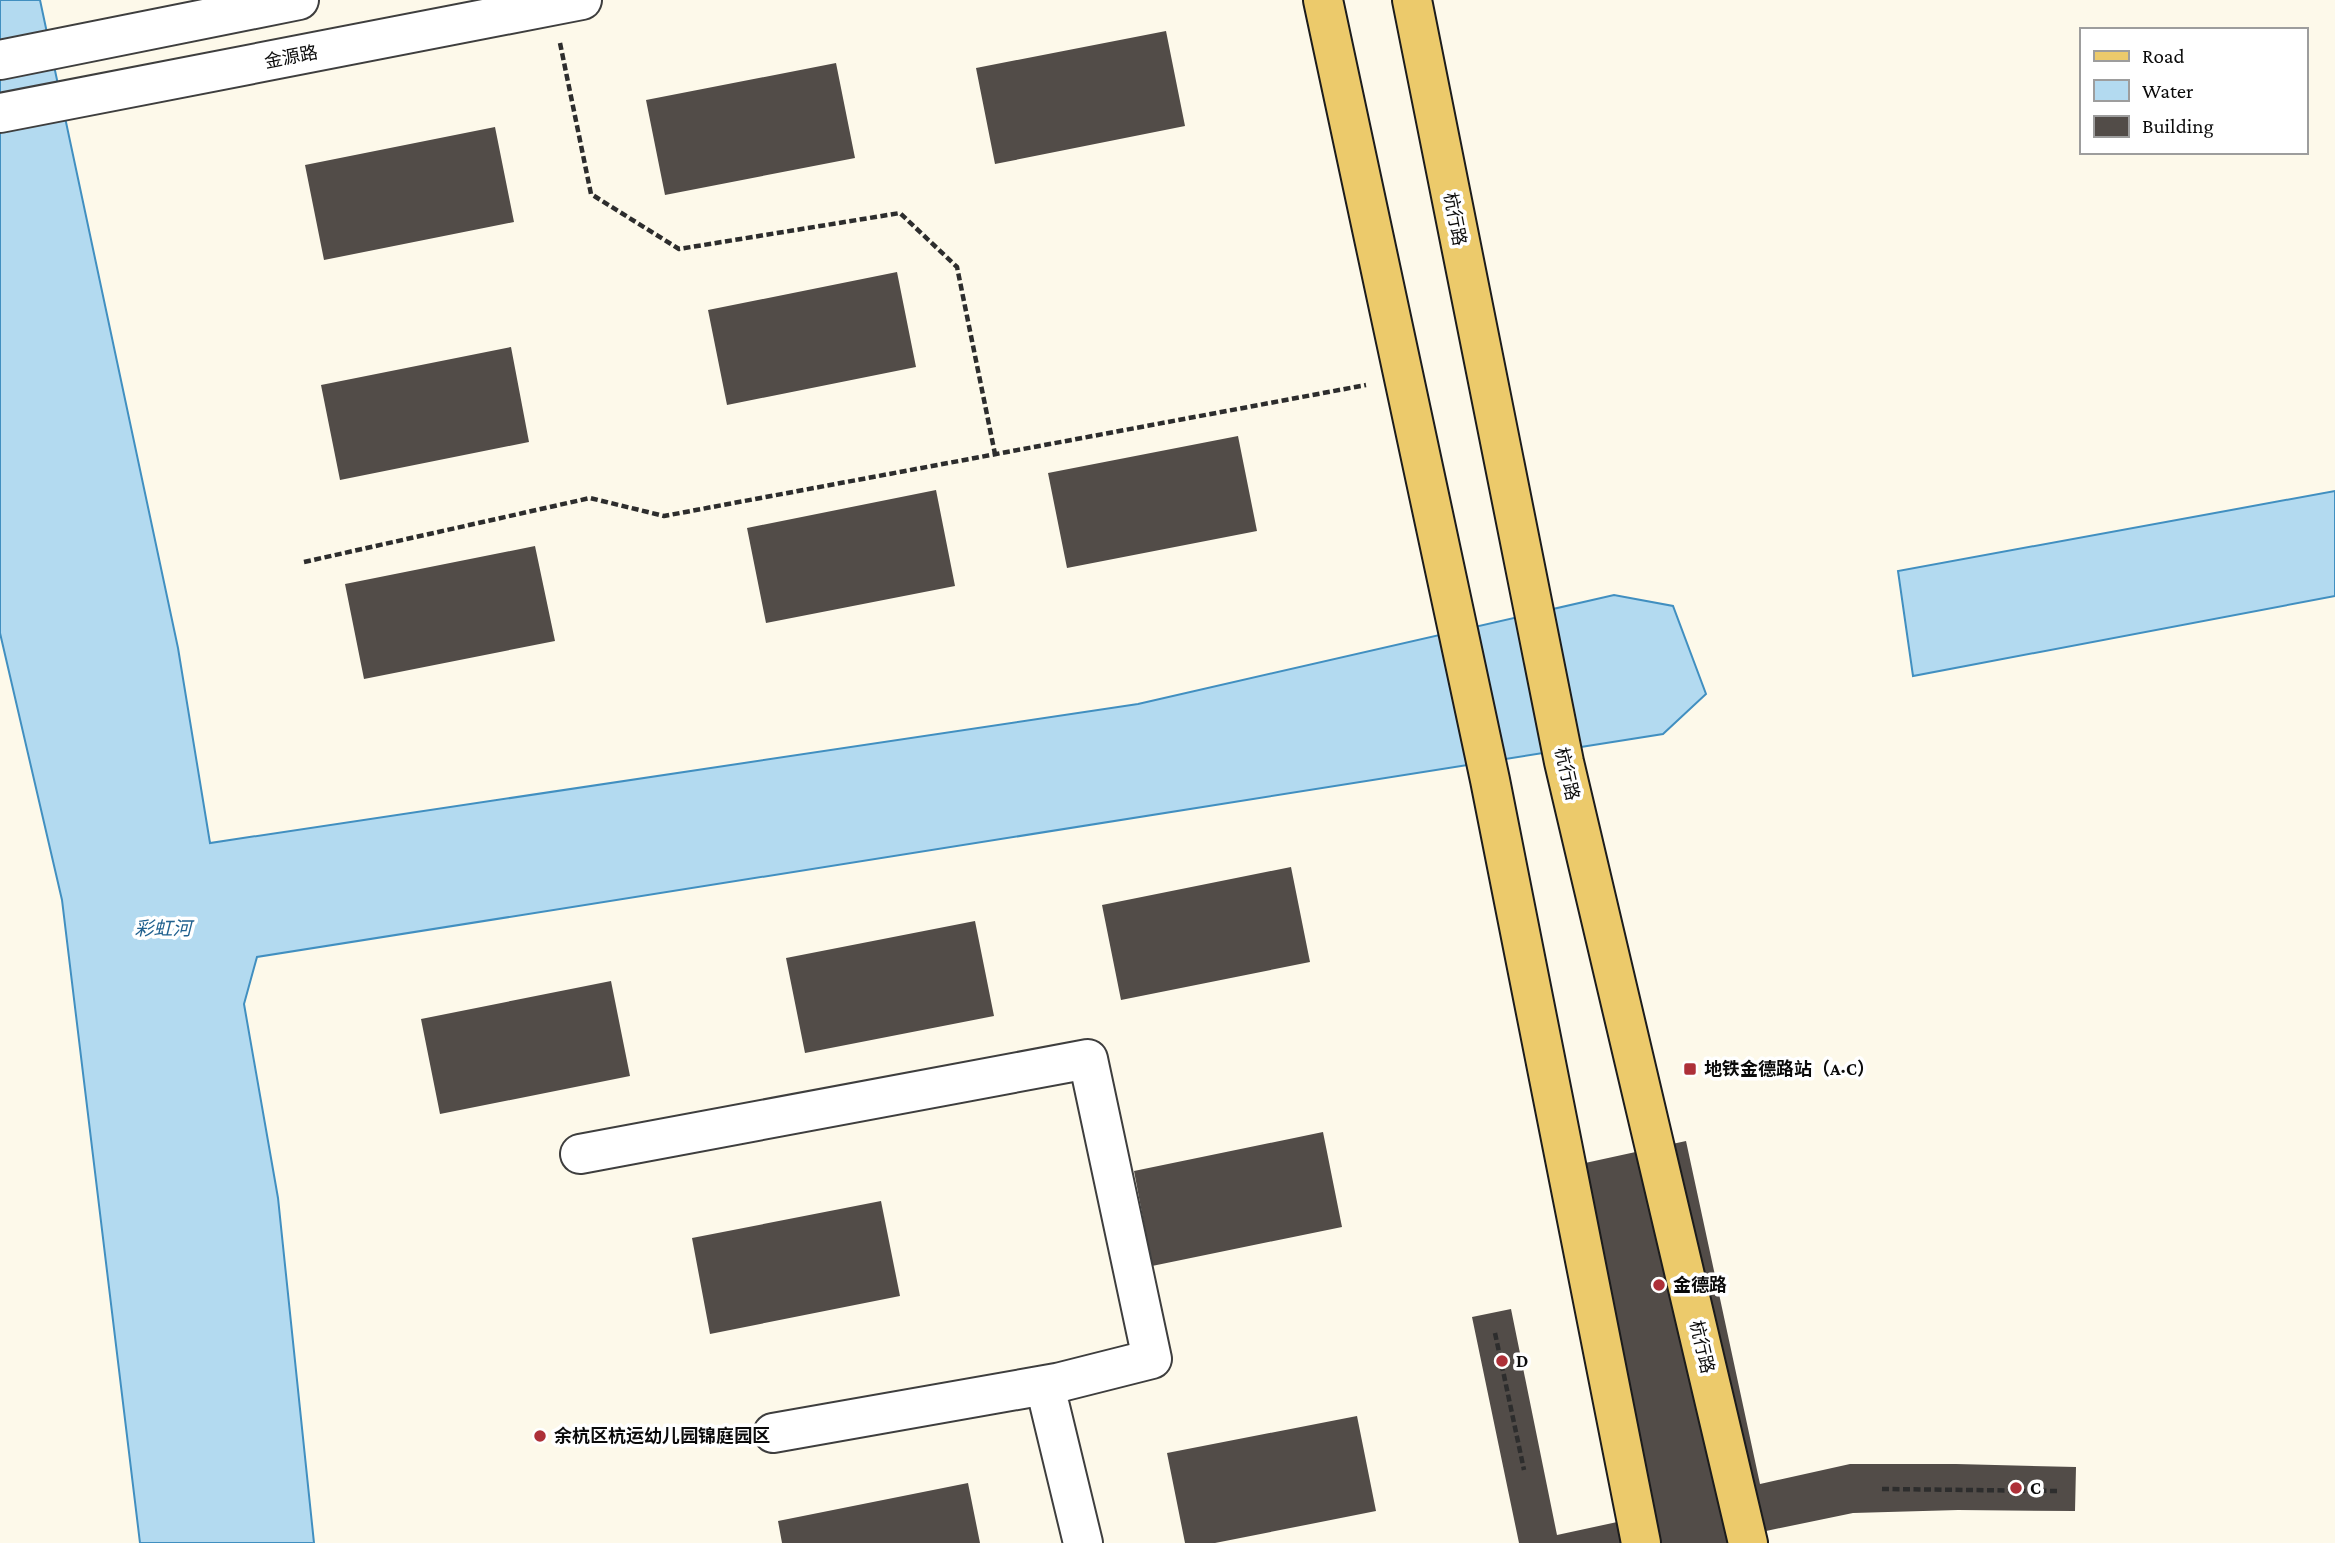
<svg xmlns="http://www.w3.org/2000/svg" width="2335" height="1543" font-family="'Crimson Pro','Noto Sans SC',serif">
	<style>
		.water { fill: #b3daf0; stroke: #418fc0; stroke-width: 2 }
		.building { fill: #524c48 }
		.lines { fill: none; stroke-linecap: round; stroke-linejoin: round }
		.minor-casing { stroke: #3e3e3e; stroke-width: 42 }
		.major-casing { stroke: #1c1c1c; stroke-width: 42 }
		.path { stroke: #2d2d2d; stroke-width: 4.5; stroke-dasharray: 7 3.5; stroke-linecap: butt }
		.minor { stroke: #fff; stroke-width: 38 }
		.major { stroke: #ecca6b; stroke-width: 38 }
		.poi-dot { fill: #ad3038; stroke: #fff; stroke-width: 2.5 }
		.labels { text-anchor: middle; stroke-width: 7; stroke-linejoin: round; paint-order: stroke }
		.street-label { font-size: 18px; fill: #0b0b0b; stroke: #fff }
		.poi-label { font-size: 18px; font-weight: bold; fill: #0b0b0b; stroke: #fff; text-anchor: start }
		.water-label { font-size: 19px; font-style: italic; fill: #21618f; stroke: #fff }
	</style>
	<rect width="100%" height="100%" fill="#fdf9ea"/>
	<path class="water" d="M0 0H40L178 648 210 843 1138 704 1614 595 1673 606 1706 694 1663 734 257 957 244 1004 278 1198 314 1543H140L62 900 0 633Z
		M2335 491V596L1913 676 1898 571Z"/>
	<path class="building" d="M1166 31 1185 126 995 164 976 68Z
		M836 63 855 158 665 195 646 100Z
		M495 127 514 222 324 260 305 165Z
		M897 272 916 367 727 405 708 310Z
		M511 347 529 442 340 480 321 385Z
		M1238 436 1257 531 1067 568 1048 473Z
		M936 490 955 586 766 623 747 528Z
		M535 546 555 641 364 679 345 584Z
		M1291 867 1310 962 1121 1000 1102 905Z
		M975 921 994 1016 805 1053 786 958Z
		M611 981 630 1076 440 1114 421 1019Z
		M1323 1132 1342 1227 1152 1266 1134 1171Z
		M1686 1141 1760 1484 1850 1464H1956L2076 1467 2075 1511 1958 1510 1853 1513 1766 1531 1769 1543H1519L1472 1317 1511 1309 1557 1535 1645 1516 1576 1165Z
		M881 1201 900 1296 710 1334 692 1238Z
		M1357 1416 1376 1511 1215 1543H1185L1167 1453Z
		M968 1483 980 1543H782L778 1521Z"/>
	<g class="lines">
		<g class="minor-casing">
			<path id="minor" d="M0 60 299 0
				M0 113 582 0
				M580 1154 1088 1059 1152 1359 1045 1386 1083 1543
				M773 1433 1062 1382"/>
		</g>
		<g class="major-casing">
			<path id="major" d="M1323 0 1490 780 1641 1543
				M1412 0 1564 762 1748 1543"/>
		</g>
		<path class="path" d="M560 43 591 194 679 249 900 213 957 267 995 454
			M304 562 590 498 664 516 1366 385
			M1495 1333 1524 1470
			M1882 1489 2058 1491"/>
		<use href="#minor" class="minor"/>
		<use href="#major" class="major"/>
	</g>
	<g class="poi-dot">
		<rect x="1683" y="1062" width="14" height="14" rx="3.5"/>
		<circle cx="1659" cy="1285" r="7"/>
		<circle cx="1502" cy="1361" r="7"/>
		<circle cx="540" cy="1436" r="7"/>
		<circle cx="2016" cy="1488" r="7"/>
	</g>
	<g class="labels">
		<g class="street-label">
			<text transform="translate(291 57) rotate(-11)" y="6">金源路</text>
			<text transform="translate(1455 219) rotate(79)" y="6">杭行路</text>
			<text transform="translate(1567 774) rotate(77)" y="6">杭行路</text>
			<text transform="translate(1702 1347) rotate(77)" y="6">杭行路</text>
		</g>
		<g class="poi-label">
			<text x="1704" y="1075">地铁金德路站（A·C）</text>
			<text x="1673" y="1291">金德路</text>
			<text x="1516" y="1367">D</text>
			<text x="554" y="1442">余杭区杭运幼儿园锦庭园区</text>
			<text x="2030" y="1494">C</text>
		</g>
		<g class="water-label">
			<text x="163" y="935">彩虹河</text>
		</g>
	</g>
	<rect x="2080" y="28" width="228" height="126" fill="#ffffff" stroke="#9d9d9d" stroke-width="2"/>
	<rect x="2094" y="51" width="35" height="10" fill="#ecca6b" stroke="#9d9d9d" stroke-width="2"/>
	<text x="2142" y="63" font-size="21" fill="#0b0b0b">Road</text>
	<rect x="2094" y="80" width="35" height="21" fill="#b3daf0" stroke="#9d9d9d" stroke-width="2"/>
	<text x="2142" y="98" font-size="21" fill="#0b0b0b">Water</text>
	<rect x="2094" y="116" width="35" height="21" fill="#524c48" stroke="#9d9d9d" stroke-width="2"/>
	<text x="2142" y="133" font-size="21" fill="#0b0b0b">Building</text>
</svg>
